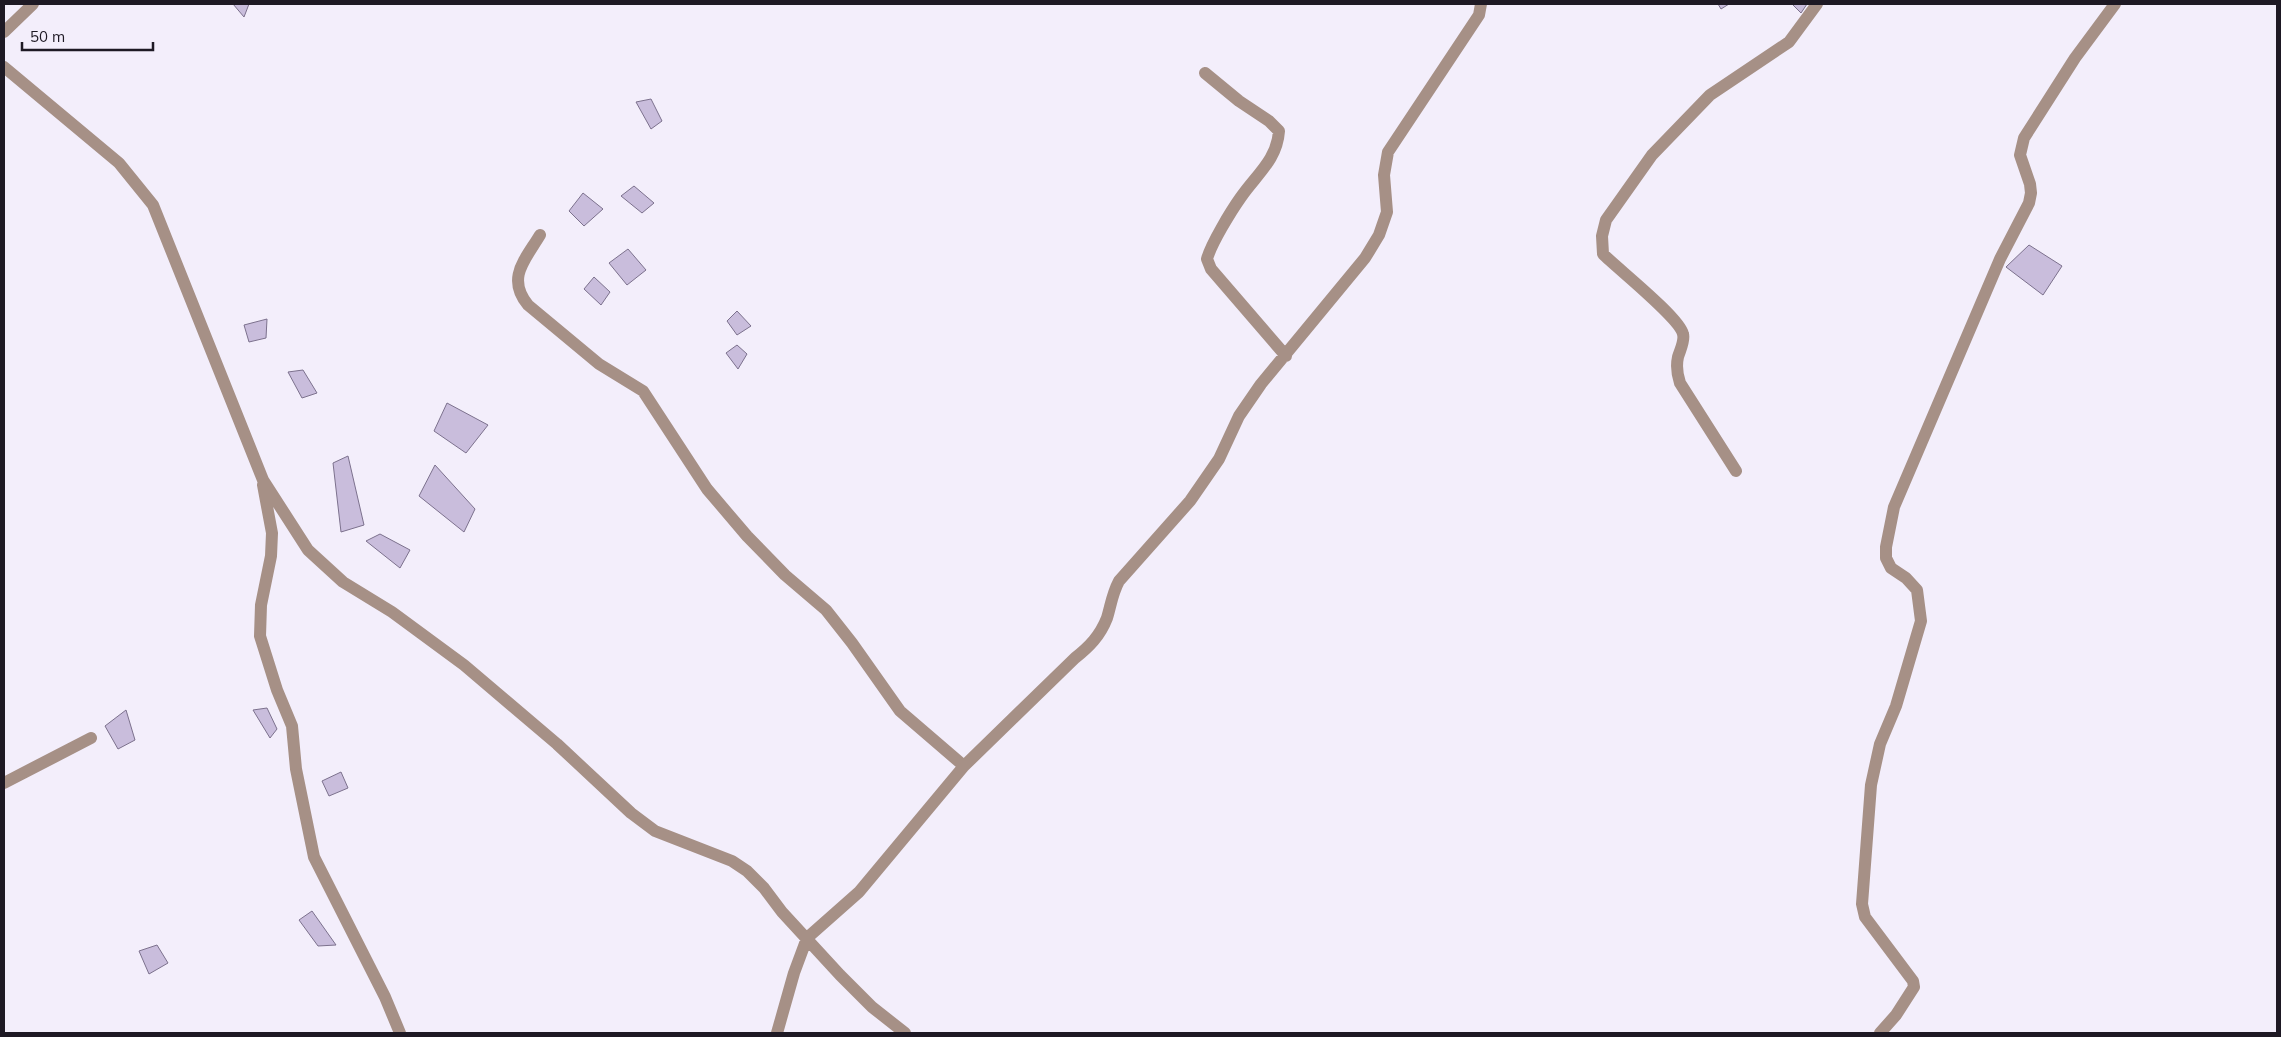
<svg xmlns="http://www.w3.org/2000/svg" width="2281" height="1037" font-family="Mulish,sans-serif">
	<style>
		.building { fill: #c9bddc; stroke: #7c718d }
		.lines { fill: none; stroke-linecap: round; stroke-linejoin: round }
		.minor { stroke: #a69086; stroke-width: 12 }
	</style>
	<rect width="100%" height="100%" fill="#f3eefb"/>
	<path class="building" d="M233 4H249L244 17Z
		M1718 4H1729L1721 9Z
		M1792 4H1807L1801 13Z
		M651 99 662 121 651 129 636 102Z
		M634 186 654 203 642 213 621 196Z
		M583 193 603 209 584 226 569 211Z
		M2029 245 2062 266 2043 295 2006 267Z
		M628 249 646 270 627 285 609 263Z
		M594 277 610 292 601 305 584 289Z
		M737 311 751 326 737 335 727 321Z
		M267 319 266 338 249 342 244 325Z
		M737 345 747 354 738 369 726 353Z
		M303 370 317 393 302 398 288 372Z
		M447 403 488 425 466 453 434 431Z
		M348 456 364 525 341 532 333 463Z
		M435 465 475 509 464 532 419 496Z
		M380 534 410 550 400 568 366 541Z
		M267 708 277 729 270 738 253 710Z
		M126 710 135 740 118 749 105 726Z
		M341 772 348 788 329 796 322 781Z
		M312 911 336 945 318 946 299 920Z
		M157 945 168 963 149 974 139 951Z"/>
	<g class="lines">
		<path class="minor" d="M4 32 33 4
			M4 67 119 163 153 205 263 480 308 550 343 582 392 612 464 665 557 744 631 813 655 831 732 861 747 871 764 888 782 912 840 975 872 1007 905 1033
			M1205 73 1239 101 1269 121 1279 131C1277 160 1256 175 1241 197 1231 211 1211 244 1207 259L1211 269 1286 356
			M540 235C525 260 506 278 528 305L599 364 643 391 707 489 747 536 785 575 826 610 852 643 900 711 964 766
			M1736 471 1680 383C1677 374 1676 366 1678 357 1680 350 1685 341 1683 334 1680 318 1618 269 1603 254L1602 236 1606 220 1652 155 1710 95 1789 42 1817 4
			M263 485 272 533 271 556 261 605 260 636 277 690 292 726 296 769 314 857 385 997 400 1033
			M4 783 91 738
			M777 1033 794 973 807 938 859 892 964 766 1075 658C1089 647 1100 636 1107 618 1111 605 1112 594 1119 581L1190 501 1219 459 1239 416 1261 384 1365 258 1379 235 1387 212 1384 175 1388 152 1479 15 1481 4
			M1880 1033 1896 1015 1914 987 1913 981 1865 917 1862 904 1871 785 1880 744 1896 706 1921 621 1917 590 1906 578 1891 568 1886 558V547L1894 507 2000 259 2029 203 2031 193 2030 184 2020 155 2024 138 2075 58 2115 4"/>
	</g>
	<rect width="2281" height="1037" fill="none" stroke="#1e1924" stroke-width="10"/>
	<path d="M22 42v8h131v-8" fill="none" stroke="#1e1924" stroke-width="2.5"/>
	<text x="30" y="42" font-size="15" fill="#1e1924" stroke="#f3eefb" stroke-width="4" paint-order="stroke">50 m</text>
</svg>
